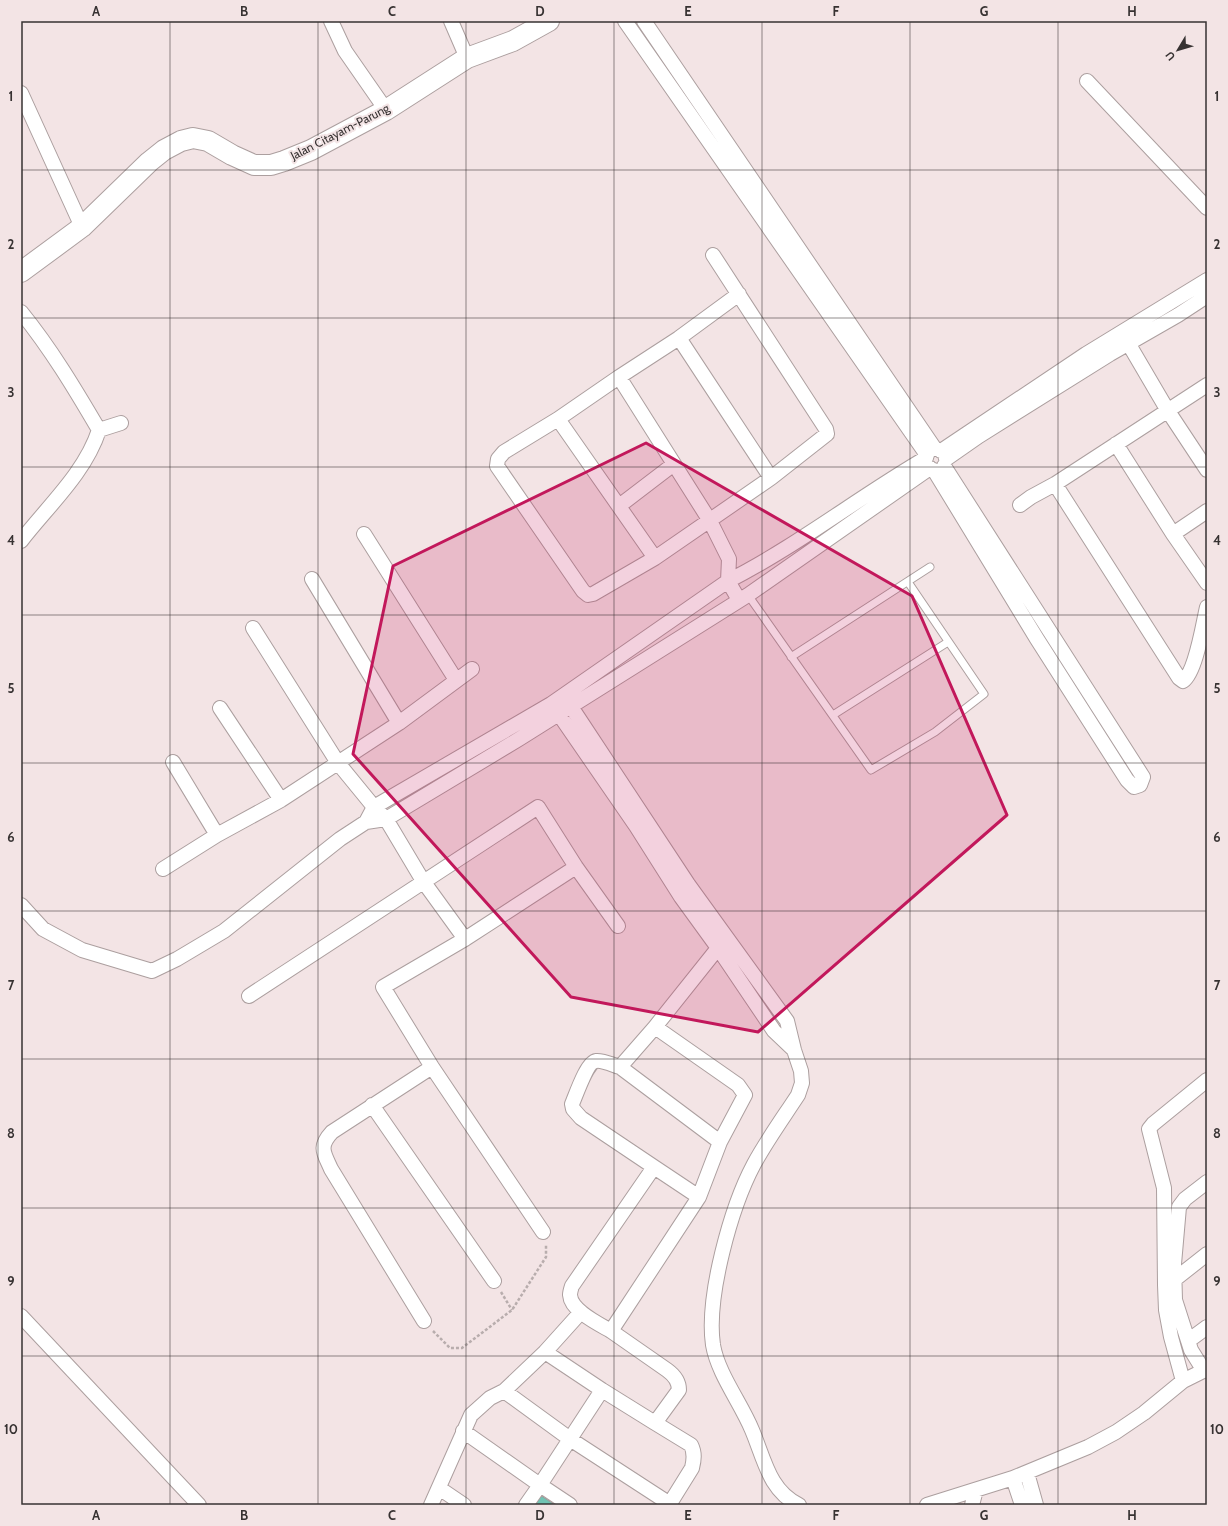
<svg xmlns="http://www.w3.org/2000/svg" width="1228" height="1526" font-family="Cabin,sans-serif">
	<style>
		.building { fill: #71c3b3; stroke: #8e9b98 }
		.lines { fill: none; stroke-linecap: round; stroke-linejoin: round }
		.lane-casing { stroke: #ac9f9f; stroke-width: 9 }
		.street-casing { stroke: #ac9f9f; stroke-width: 16 }
		.secondary-casing { stroke: #ac9f9f; stroke-width: 22 }
		.path { stroke: #b8adad; stroke-width: 2.5; stroke-dasharray: 3 2; stroke-linecap: butt }
		.lane { stroke: #fff; stroke-width: 7 }
		.street { stroke: #fff; stroke-width: 14 }
		.secondary { stroke: #fff; stroke-width: 20 }
		.marked { fill: #c2185b; fill-opacity: 0.2; stroke: #c2185b; stroke-width: 3; stroke-linejoin: round }
		.grid { fill: none; stroke: #373232; stroke-width: 1; stroke-opacity: 0.55 }
		.labels { text-anchor: middle; stroke-width: 4; stroke-linejoin: round; paint-order: stroke }
		.street-label { font-size: 12px; fill: #373232; stroke: #f3e4e5 }
		.neatline { fill: none; stroke: #373232; stroke-width: 1.5 }
		.grid-label { font-size: 13px; text-anchor: middle; font-weight: bold; fill: #373232 }
	</style>
	<rect width="100%" height="100%" fill="#f3e4e5"/>
	<path class="building" d="M537 1493 555 1505H534Z"/>
	<g class="lines">
		<g class="lane-casing">
			<path id="lane" d="M748 595 871 770 935 732 984 694 908 582
				M791 657 930 567
				M833 715 948 642"/>
		</g>
		<g class="street-casing">
			<path id="street" d="M331 21 345 51 386 110
				M451 21 467 58
				M625 21 927 455
				M644 21 935 449
				M1087 81 1207 208
				M21 93 82 227
				M713 255 826 429 827 434 771 478 679 338 619 377 710 521 729 559 728 581 739 600
				M21 312C51 349 75 389 99 430 85 473 48 506 21 541
				M1124 336 1168 411 1207 470
				M679 338 739 294
				M619 377 558 419 504 452 498 459 497 466 583 591 588 595 593 594 655 558 771 478
				M558 419 655 558
				M99 430 121 423
				M1116 444 1173 534 1207 583
				M941 451 1086 354 1207 280
				M926 458C859 497 797 546 728 581L551 704 374 807 366 822 386 819 519 739 748 595 930 468
				M946 459 979 436 1110 354 1178 315 1207 296
				M934 470 1037 639 1127 780 1134 787 1140 785 1143 777 944 466
				M1055 484 1179 678 1183 681C1196 672 1203 624 1207 607
				M1020 505 1031 497 1055 484 1207 385
				M619 506 674 464
				M364 534 456 680
				M1173 534 1207 511
				M312 579 399 723
				M253 628 338 763 374 807 386 819 423 881 465 939
				M566 699 688 884 787 1021 794 1050 801 1071 802 1083 798 1095C783 1118 767 1140 754 1164 731 1207 706 1297 713 1345 718 1374 741 1403 752 1430 764 1458 769 1491 799 1505
				M554 707 636 826 681 897 718 948 774 1031 794 1050
				M220 708 281 800
				M173 762 217 835 281 800 399 723 472 669
				M163 869 217 835
				M21 905 43 929 82 950 152 971 177 959 224 931 340 839 366 822
				M249 996 538 807 576 867 618 926
				M620 1067 720 1142
				M372 1105 494 1281
				M654 1167 581 1118 573 1109 572 1104C576 1095 587 1062 596 1061 602 1060 613 1065 620 1067L655 1027
				M543 1232 432 1067 383 987 465 939 576 867
				M1174 1280 1207 1254
				M21 1316 199 1505
				M424 1321 331 1169C324 1153 318 1147 332 1132L432 1067
				M611 1331C599 1324 571 1311 570 1295 570 1293 571 1289 572 1286L654 1167 699 1197
				M1188 1341 1207 1327
				M545 1352 602 1390 655 1423
				M1204 1371 1191 1350 1175 1300 1174 1264 1179 1207 1185 1199 1207 1182
				M1183 1381 1171 1337 1166 1310 1165 1285 1164 1188 1149 1129 1153 1124 1207 1080
				M504 1391 570 1439 602 1390
				M463 1431 540 1485 526 1505
				M1027 1473 1036 1505
				M1013 1478 1022 1505
				M439 1488 464 1505
				M431 1505 471 1415 490 1398 504 1391 545 1352 581 1312
				M570 1505 540 1485 570 1439 670 1504
				M669 1505 692 1468C694 1460 695 1453 691 1445L655 1423 679 1390C679 1381 674 1375 667 1370L611 1331 699 1197 720 1142 745 1095 738 1085 655 1027 718 948
				M927 1505 1013 1478 1088 1447 1116 1432 1144 1413 1183 1381 1207 1369
				M972 1505 976 1490"/>
		</g>
		<g class="secondary-casing">
			<path id="secondary" d="M21 272 82 227 149 162 164 150 181 141 193 138 208 141 232 155 254 165H271L284 161 311 150 386 110 467 58 513 41 549 21"/>
		</g>
		<path class="path" d="M501 1292 512 1310
			M433 1331 450 1348H462L512 1310 546 1257V1244"/>
		<use href="#lane" class="lane"/>
		<use href="#street" class="street"/>
		<use href="#secondary" class="secondary"/>
	</g>
	<path class="marked" d="M646 443 912 596 1007 815 758 1032 571 997 353 754 393 566Z"/>
	<path class="grid" d="M170 21V1505M318 21V1505M466 21V1505M614 21V1505M762 21V1505M910 21V1505M1058 21V1505M21 170H1207M21 318H1207M21 467H1207M21 615H1207M21 763H1207M21 911H1207M21 1059H1207M21 1208H1207M21 1356H1207"/>
	<g class="labels">
		<g class="street-label">
			<text transform="translate(340 132) rotate(-27)" y="4">Jalan Citayam-Parung</text>
		</g>
	</g>
	<rect width="1228" height="1526" fill="none" stroke="#f3e4e5" stroke-width="44"/>
	<g transform="translate(1178 50) rotate(232)" stroke="#f3e4e5" stroke-width="3" paint-order="stroke">
	<path d="M0-3L7 15L0 10L-7 15Z" fill="#373232"/>
	<text y="-6" font-size="11" font-weight="bold" text-anchor="middle" fill="#373232">U</text>
	</g>
	<rect x="22" y="22" width="1184" height="1482" class="neatline"/>
	<g class="grid-label">
		<text x="96" y="16">A</text>
		<text x="244" y="16">B</text>
		<text x="392" y="16">C</text>
		<text x="540" y="16">D</text>
		<text x="688" y="16">E</text>
		<text x="836" y="16">F</text>
		<text x="984" y="16">G</text>
		<text x="1132" y="16">H</text>
		<text x="11" y="101">1</text>
		<text x="1217" y="101">1</text>
		<text x="11" y="249">2</text>
		<text x="1217" y="249">2</text>
		<text x="11" y="397">3</text>
		<text x="1217" y="397">3</text>
		<text x="11" y="545">4</text>
		<text x="1217" y="545">4</text>
		<text x="11" y="693">5</text>
		<text x="1217" y="693">5</text>
		<text x="11" y="842">6</text>
		<text x="1217" y="842">6</text>
		<text x="11" y="990">7</text>
		<text x="1217" y="990">7</text>
		<text x="11" y="1138">8</text>
		<text x="1217" y="1138">8</text>
		<text x="11" y="1286">9</text>
		<text x="1217" y="1286">9</text>
		<text x="11" y="1434">10</text>
		<text x="1217" y="1434">10</text>
		<text x="96" y="1520">A</text>
		<text x="244" y="1520">B</text>
		<text x="392" y="1520">C</text>
		<text x="540" y="1520">D</text>
		<text x="688" y="1520">E</text>
		<text x="836" y="1520">F</text>
		<text x="984" y="1520">G</text>
		<text x="1132" y="1520">H</text>
	</g>
</svg>
